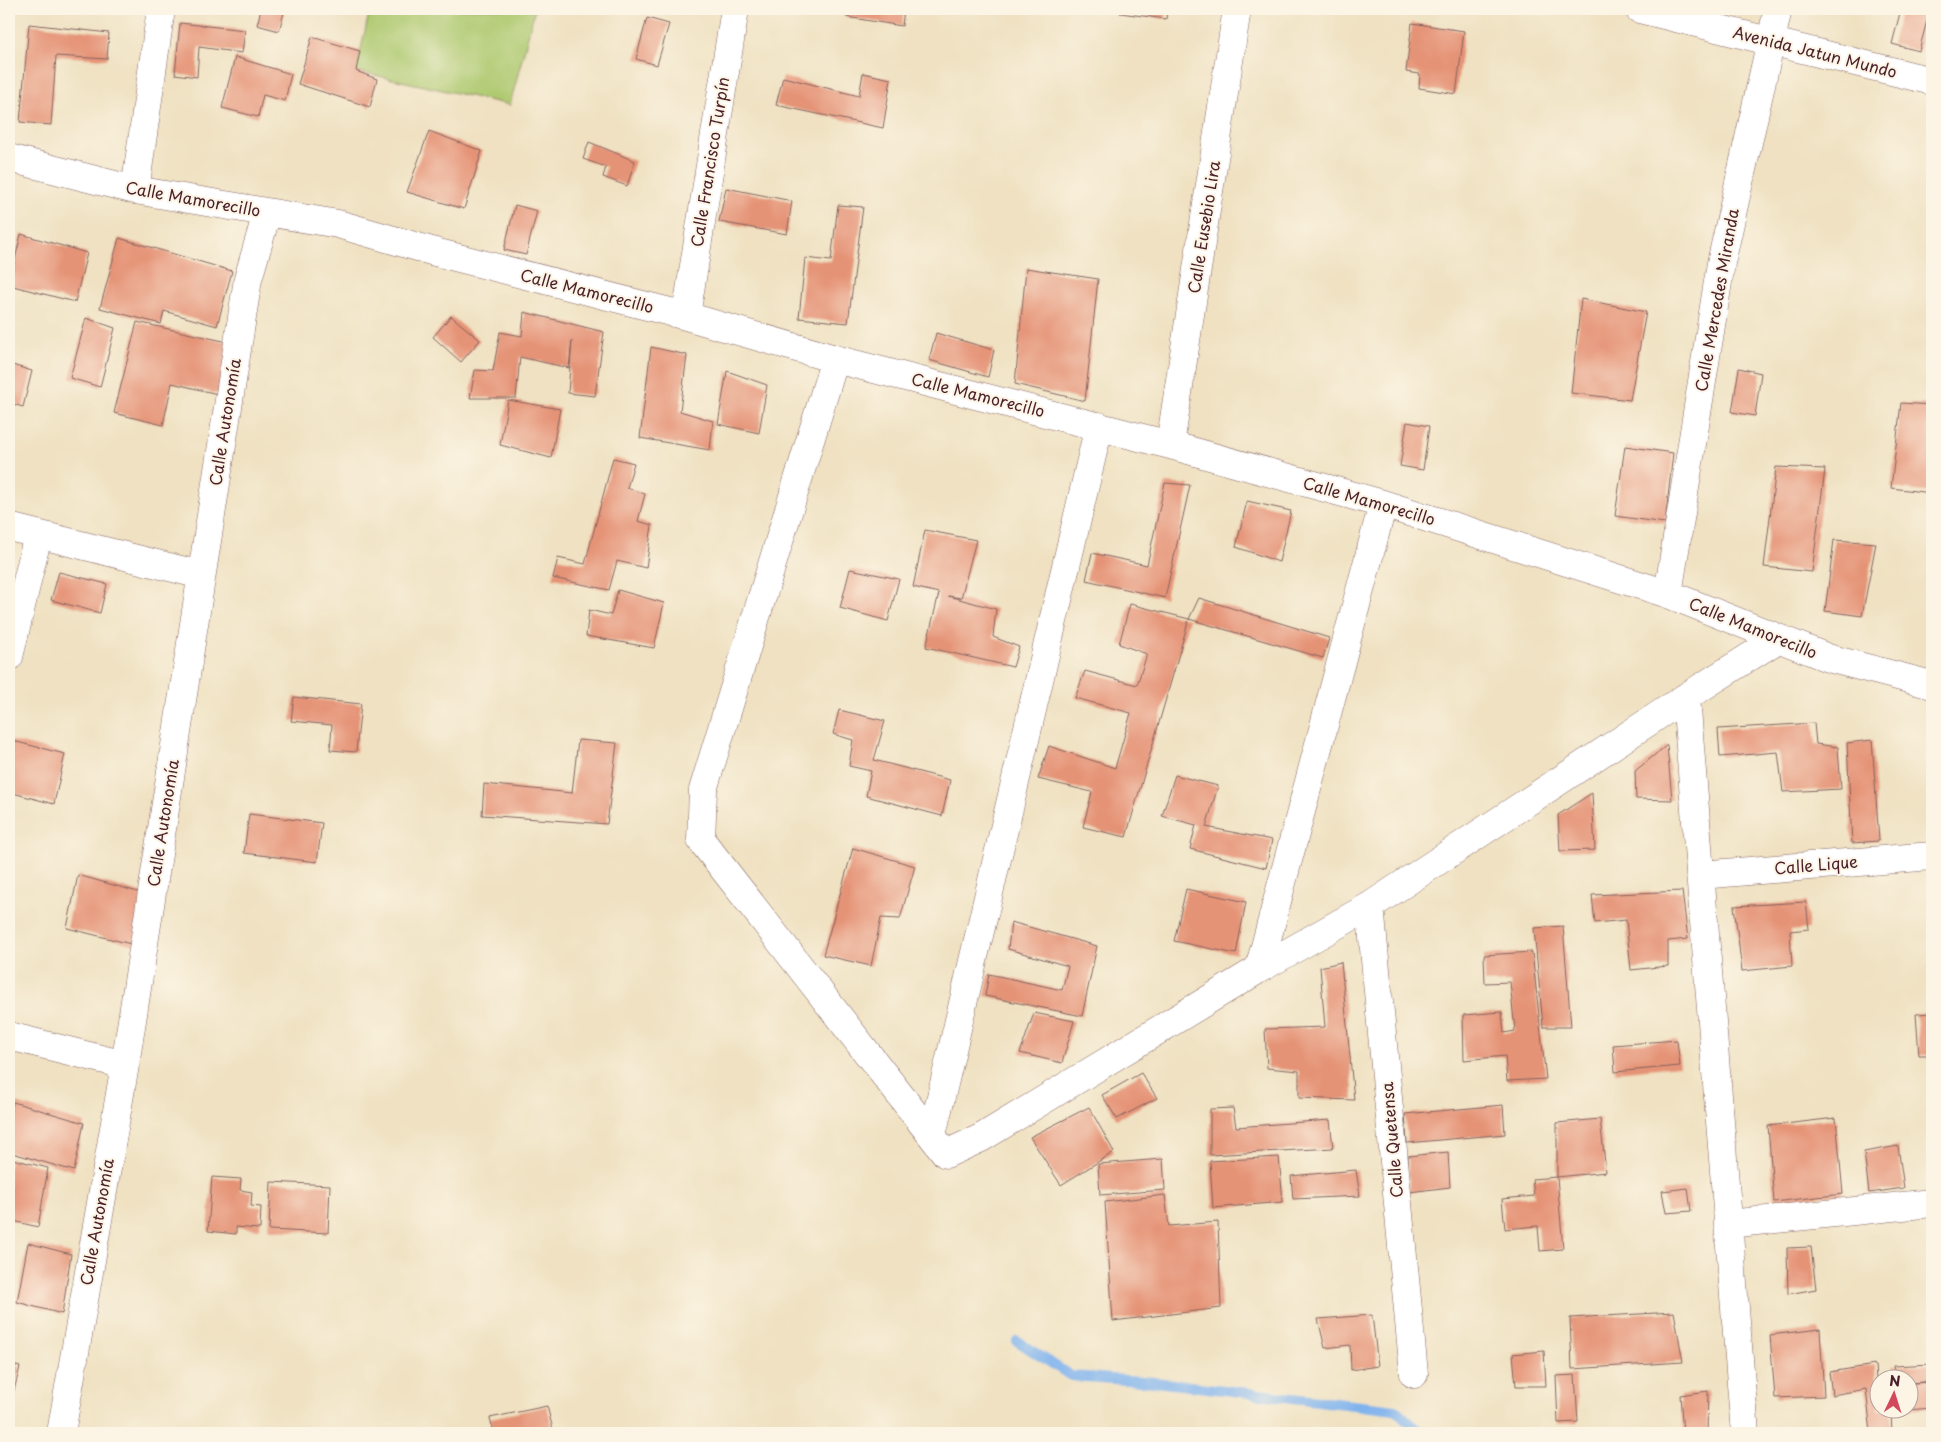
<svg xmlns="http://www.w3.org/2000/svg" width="1941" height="1442" font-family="'Playpen Sans',sans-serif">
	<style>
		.green { fill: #aec96f; stroke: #7c744d }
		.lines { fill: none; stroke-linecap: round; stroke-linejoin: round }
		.stream { stroke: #80b3ed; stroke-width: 10 }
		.building { fill: #e59376 }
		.street-casing { stroke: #846360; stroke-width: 29 }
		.secondary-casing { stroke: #846360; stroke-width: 29 }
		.street { stroke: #fff; stroke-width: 28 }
		.secondary { stroke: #fff; stroke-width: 28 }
		.labels { text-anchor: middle; stroke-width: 4; stroke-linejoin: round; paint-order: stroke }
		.street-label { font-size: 16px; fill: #4a1f2b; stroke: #fcf5e5 }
	</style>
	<rect width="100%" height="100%" fill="#fcf5e5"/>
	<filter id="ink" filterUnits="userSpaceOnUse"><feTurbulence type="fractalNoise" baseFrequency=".02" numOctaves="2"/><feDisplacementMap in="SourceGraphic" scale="10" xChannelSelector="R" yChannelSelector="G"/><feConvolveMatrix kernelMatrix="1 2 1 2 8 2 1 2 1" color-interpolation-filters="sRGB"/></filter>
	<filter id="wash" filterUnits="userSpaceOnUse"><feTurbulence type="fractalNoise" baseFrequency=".0096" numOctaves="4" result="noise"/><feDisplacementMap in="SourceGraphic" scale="20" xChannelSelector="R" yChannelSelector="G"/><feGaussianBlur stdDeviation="1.12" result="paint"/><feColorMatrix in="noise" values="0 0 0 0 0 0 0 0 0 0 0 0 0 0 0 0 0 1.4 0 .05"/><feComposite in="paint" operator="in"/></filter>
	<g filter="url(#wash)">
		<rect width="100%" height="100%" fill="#efe1c1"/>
		<path class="green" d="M370 9H535L510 105 356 71Z"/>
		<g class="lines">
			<path class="stream" d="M1017 1341 1071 1376 1155 1382 1396 1410 1421 1433"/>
		</g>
		<g id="blocks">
			<path class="building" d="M261 9H285L279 31 257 25Z
				M847 9H904L902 26 846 17Z
				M1121 9H1167L1166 19 1120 13Z
				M1901 9H1930L1919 51 1892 44Z
				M647 18 669 24 657 65 636 59Z
				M180 23 245 30 242 53 199 47 197 77 175 74Z
				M1412 23 1464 31 1456 94 1419 88 1420 74 1406 72Z
				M29 24 109 33 107 59 56 56 51 125 20 122Z
				M312 37 360 51 356 71 377 79 370 107 298 84Z
				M235 57 291 74 285 101 263 95 258 117 222 108Z
				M863 73 891 79 883 128 776 105 783 77 859 96Z
				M429 131 482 151 464 209 407 192Z
				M589 142 635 161 627 186 603 177 606 167 583 159Z
				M726 188 792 201 787 234 719 222Z
				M515 205 537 211 526 255 504 250Z
				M838 205 863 207 848 323 799 318 805 258 831 261Z
				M21 234 87 253 75 302 9 285Z
				M119 238 232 271 217 326 164 311 161 324 100 308Z
				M1026 268 1098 279 1085 401 1015 384Z
				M1581 299 1646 312 1630 400 1571 393Z
				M524 312 604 332 595 396 568 393 572 341 569 368 520 357 516 398H470L475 370 493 371 500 332 522 336Z
				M451 316 480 340 461 362 433 337Z
				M86 318 115 328 100 387 70 378Z
				M137 322 237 344 230 397 172 383 163 425 114 413Z
				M936 333 994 350 988 377 929 360Z
				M651 347 687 355 680 411 713 421 710 450 640 438Z
				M9 364 32 371 23 407 9 403Z
				M1739 368 1761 373 1755 416 1732 412Z
				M727 371 767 385 759 433 718 424Z
				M508 400 560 409 551 458 500 445Z
				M1901 403 1932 405V493L1891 488Z
				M1407 422 1429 426 1423 470 1400 466Z
				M1625 446 1673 453 1665 523 1615 516Z
				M613 458 634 463 627 488 645 494 638 521 652 525 646 568 617 561 609 590 553 578 558 558 585 564Z
				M1776 467 1825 469 1812 572 1764 567Z
				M1165 483 1190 485 1165 598 1086 580 1092 553 1147 565Z
				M1247 501 1291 511 1279 562 1236 547Z
				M925 530 976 540 961 598 948 596 996 609 993 637 1019 647 1013 667 926 647 939 593 913 587Z
				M1834 540 1876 543 1862 616 1825 611Z
				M850 569 899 579 888 621 840 608Z
				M59 572 107 584 100 613 51 600Z
				M618 590 664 603 654 648 586 636 589 610 611 615Z
				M1199 598 1329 638 1323 658 1189 619Z
				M1130 604 1189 619 1126 837 1083 827 1092 792 1038 779 1049 746 1115 768 1131 713 1075 698 1085 671 1137 685 1147 654 1119 644Z
				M294 697 361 704 356 752 330 750 332 725 291 721Z
				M839 710 885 721 874 760 950 780 942 816 866 796 871 771 849 766 853 740 833 734Z
				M1814 723 1816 744 1838 747 1841 789 1783 792 1778 752 1720 757 1718 729Z
				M9 740 65 754 54 804 9 792Z
				M578 740 617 743 607 824 482 815 484 784 572 793Z
				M1872 740 1879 841 1852 843 1847 743Z
				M1667 745 1672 800 1636 799 1635 771Z
				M1175 775 1218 786 1206 827 1272 840 1266 868 1190 849 1196 825 1162 816Z
				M1592 793 1595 850 1560 851 1558 815Z
				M249 814 322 823 317 862 244 853Z
				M853 848 915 866 900 919 881 918 871 966 823 955Z
				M78 875 145 894 135 945 67 928Z
				M1186 889 1246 902 1236 954 1174 941Z
				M1682 891 1688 939 1668 941V966L1631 970 1626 920 1595 923 1592 895Z
				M1806 902 1809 929 1790 931 1792 966 1742 971 1734 906Z
				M1011 922 1097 946 1082 1016 985 996 989 974 1062 990 1068 966 1008 949Z
				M1563 926 1571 1027H1543L1534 928Z
				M1532 952 1546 1079 1507 1081 1505 1056 1464 1060 1463 1015 1502 1012 1504 1033 1515 1031 1510 982 1485 983 1484 955Z
				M1341 962 1354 1100 1299 1098V1071L1267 1068 1265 1029 1325 1027 1320 967Z
				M1034 1013 1074 1021 1062 1063 1020 1053Z
				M1932 1013V1055H1919L1916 1014Z
				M1677 1040 1680 1066 1615 1072 1613 1045Z
				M1141 1073 1157 1098 1117 1119 1102 1095Z
				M13 1102 84 1123 74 1171 9 1152V1118Z
				M1503 1105 1505 1134 1407 1143 1405 1114Z
				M1089 1107 1114 1152 1061 1185 1030 1137Z
				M1233 1108 1236 1127 1330 1120 1333 1148 1210 1155V1109Z
				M1836 1118 1843 1194 1774 1202 1768 1126Z
				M1600 1119 1606 1172 1557 1177 1563 1249 1540 1251 1538 1226 1505 1229 1502 1199 1534 1196 1532 1179 1557 1177V1123Z
				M1898 1146 1904 1188 1869 1193 1864 1152Z
				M1448 1152 1450 1187 1409 1192 1408 1156Z
				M1279 1157 1283 1202 1213 1208 1210 1161Z
				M9 1158 48 1168 38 1227 9 1220Z
				M1163 1159 1165 1190 1100 1195 1098 1164Z
				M1356 1170 1360 1196 1293 1199 1291 1176Z
				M212 1177 241 1179 240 1190 252 1192 251 1206 261 1207 260 1229 236 1227V1234L208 1231Z
				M271 1182 330 1185 328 1233 269 1230Z
				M1688 1188 1691 1211 1666 1213 1662 1191Z
				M1165 1195 1169 1226 1218 1222 1221 1308 1113 1321 1105 1202Z
				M28 1243 71 1254 62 1314 17 1302Z
				M1811 1247 1816 1289 1788 1294 1787 1248Z
				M1674 1312 1683 1362 1572 1369 1570 1318Z
				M1372 1315 1378 1366 1351 1370 1350 1345 1325 1348 1318 1319Z
				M1820 1329 1824 1396 1775 1398 1770 1335Z
				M1544 1351 1546 1386H1516L1513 1354Z
				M9 1364 20 1367 9 1410Z
				M1932 1364V1381L1913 1383 1932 1382V1408L1908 1410V1380H1896L1893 1366Z
				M1875 1365 1878 1410H1902L1891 1412 1892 1433H1871L1866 1389 1832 1395 1829 1372Z
				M1575 1375 1578 1422 1558 1423 1556 1376Z
				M1708 1391 1707 1433H1683L1680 1395Z
				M547 1406 554 1433H494L490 1418Z"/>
		</g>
	</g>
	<g filter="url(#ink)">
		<use href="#blocks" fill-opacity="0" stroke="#846360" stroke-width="1"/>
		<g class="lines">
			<g class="street-casing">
				<path id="street" d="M1639 9 1932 81
					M9 158 135 190 338 224 435 252 686 316 835 359 1170 445 1383 504 1668 594
					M135 190 161 9
					M686 316 735 9
					M835 359 703 790 701 840 946 1154 981 1138 1259 969 1370 906 1686 697 1778 639
					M1170 445 1237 9
					M9 527 201 575
					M9 657 38 535
					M1686 697 1745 1433
					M1700 875 1932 856
					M1370 906 1414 1374
					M1259 969 1383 504
					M9 1036 125 1065
					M932 1135 1099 426
					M1728 1224 1932 1203
					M61 1433 125 1065 248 279 267 213"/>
			</g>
			<g class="secondary-casing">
				<path id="secondary" d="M1778 9 1721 263 1668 594 1828 658 1932 685"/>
			</g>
			<use href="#street" class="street"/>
			<use href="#secondary" class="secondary"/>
		</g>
	</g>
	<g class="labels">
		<g class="street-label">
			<text transform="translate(1815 52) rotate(14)" y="6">Avenida Jatun Mundo</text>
			<text transform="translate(710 162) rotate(-81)" y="6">Calle Francisco Turpín</text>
			<text transform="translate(193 199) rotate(10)" y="6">Calle Mamorecillo</text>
			<text transform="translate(1204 227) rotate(-81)" y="6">Calle Eusebio Lira</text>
			<text transform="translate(587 291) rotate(14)" y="6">Calle Mamorecillo</text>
			<text transform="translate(1717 300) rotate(-80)" y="6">Calle Mercedes Miranda</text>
			<text transform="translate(978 395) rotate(14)" y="6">Calle Mamorecillo</text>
			<text transform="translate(225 422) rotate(-81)" y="6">Calle Autonomía</text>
			<text transform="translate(1369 501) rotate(16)" y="6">Calle Mamorecillo</text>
			<text transform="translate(1753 628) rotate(22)" y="6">Calle Mamorecillo</text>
			<text transform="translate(163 823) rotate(-81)" y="6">Calle Autonomía</text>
			<text transform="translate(1816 865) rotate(-5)" y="6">Calle Lique</text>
			<text transform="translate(1392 1140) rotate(-95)" y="6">Calle Quetensa</text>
			<text transform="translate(97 1222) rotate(-80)" y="6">Calle Autonomía</text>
		</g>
	</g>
	<rect width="1941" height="1442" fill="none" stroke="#fcf5e5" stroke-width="30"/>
	<g transform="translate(1894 1394) rotate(4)"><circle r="24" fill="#fcf5e5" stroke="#b59f9b"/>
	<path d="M0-4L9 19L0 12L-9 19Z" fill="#d1495b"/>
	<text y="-8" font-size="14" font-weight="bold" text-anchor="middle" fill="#4a1f2b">N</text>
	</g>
</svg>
